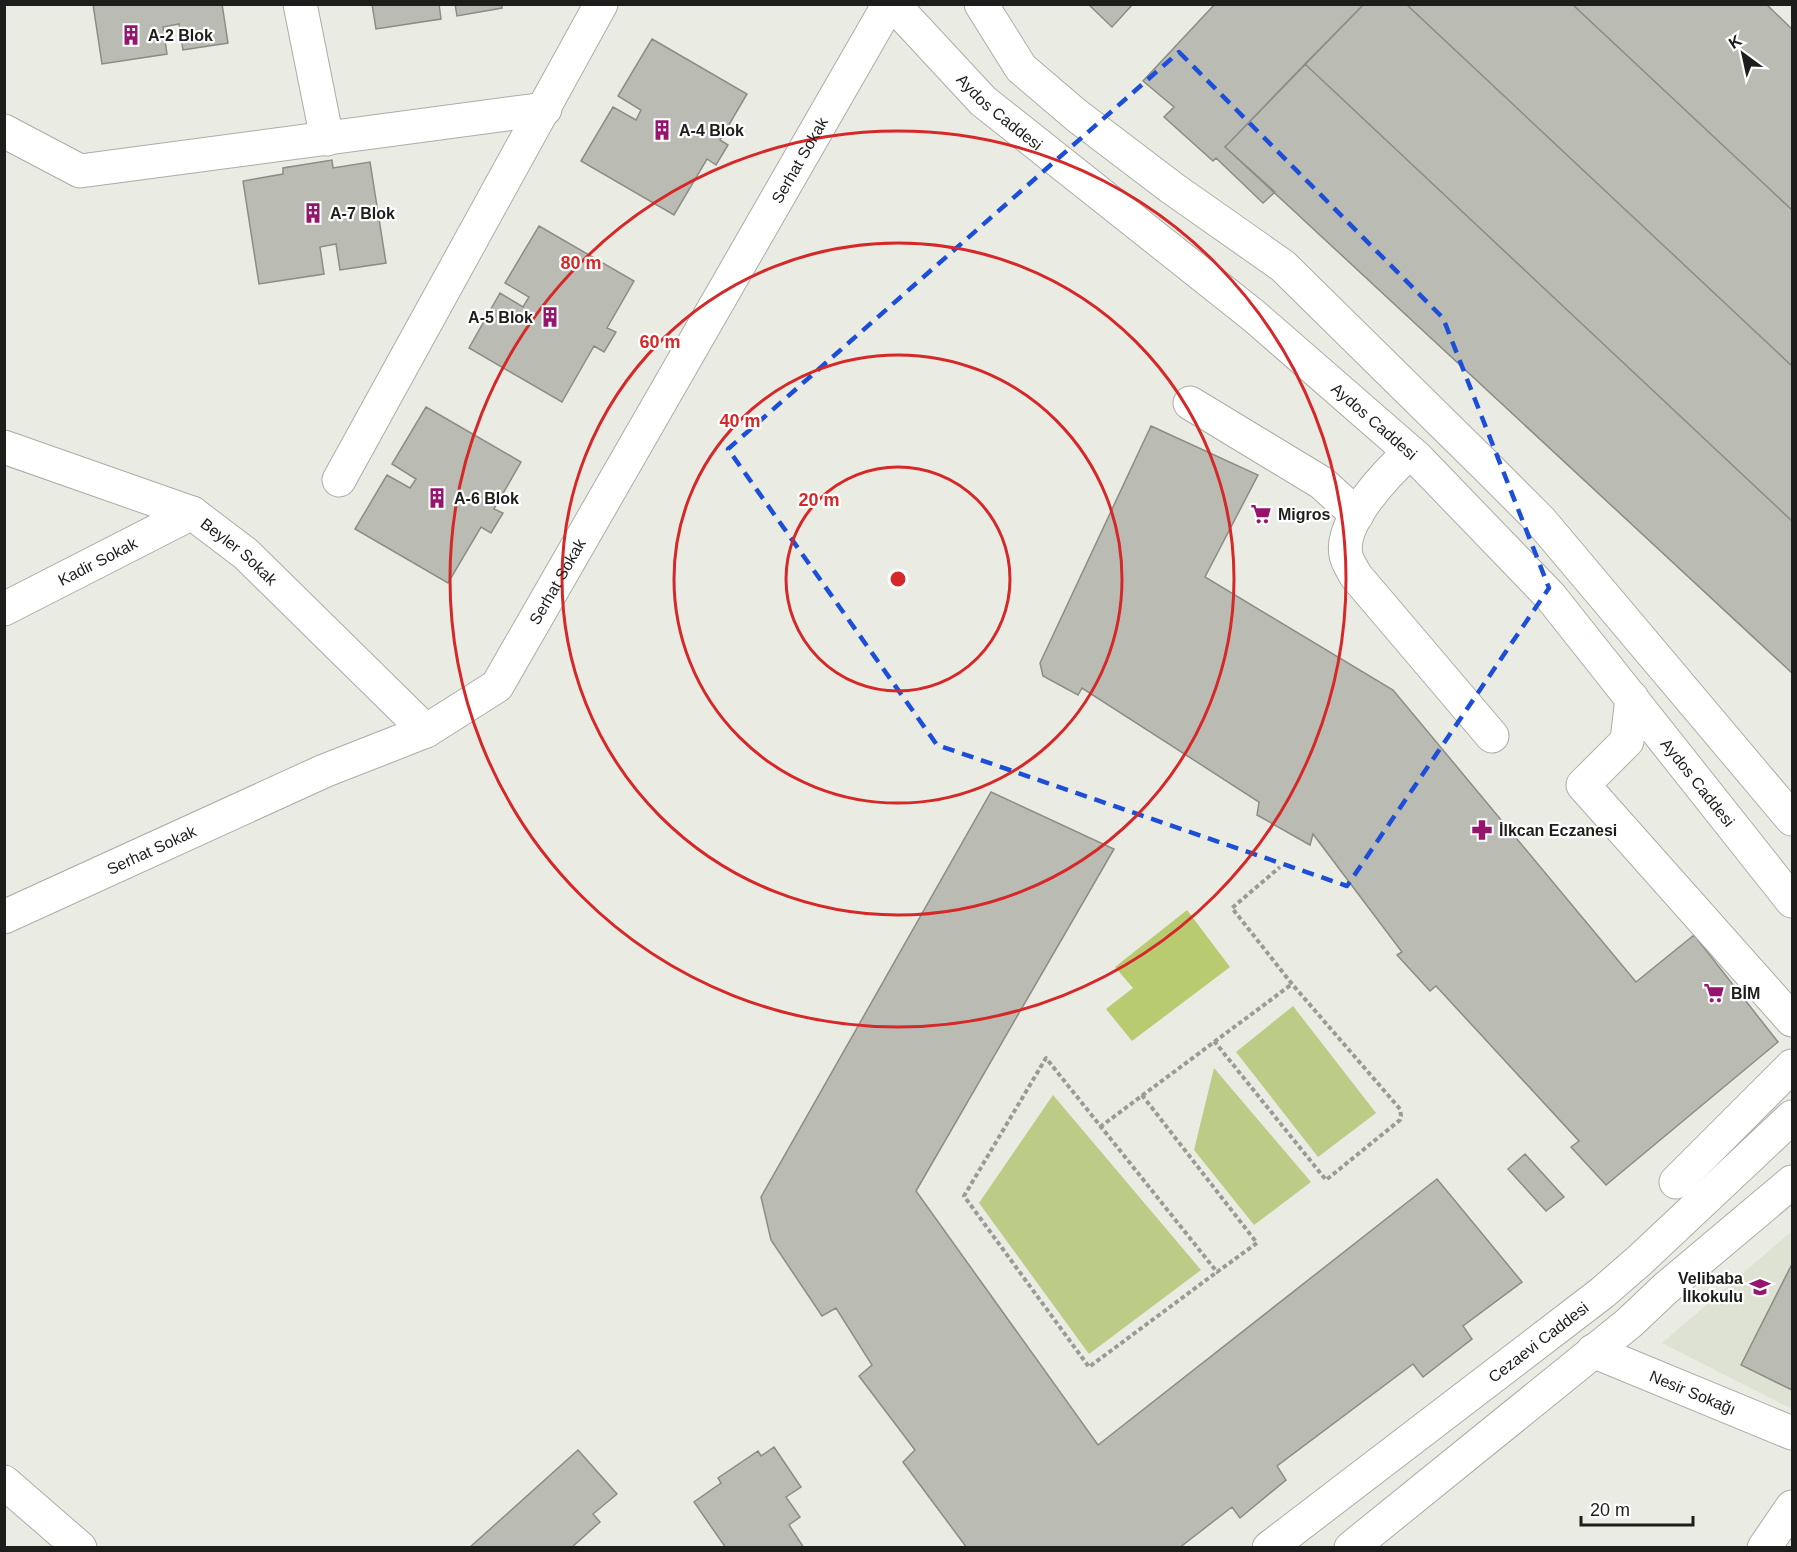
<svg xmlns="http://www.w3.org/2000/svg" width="1797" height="1552" font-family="Arial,sans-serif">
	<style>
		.built { fill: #dee2d3 }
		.green { fill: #bccb86 }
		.water { fill: #b9cb70 }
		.building { fill: #babcb4; stroke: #8b8d85; stroke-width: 1.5 }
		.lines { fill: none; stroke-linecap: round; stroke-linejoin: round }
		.minor-casing { stroke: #abada5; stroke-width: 35 }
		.major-casing { stroke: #abada5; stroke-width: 35 }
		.path { stroke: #999b95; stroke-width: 4; stroke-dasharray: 4.5 3; stroke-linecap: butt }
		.minor { stroke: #fff; stroke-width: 33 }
		.major { stroke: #fff; stroke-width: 33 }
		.marked { fill: none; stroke: #1d4ed8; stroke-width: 4.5; stroke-dasharray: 12 8; stroke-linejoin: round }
		.ring { fill: none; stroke: #d62828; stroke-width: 3 }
		.labels { text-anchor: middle; stroke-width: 4.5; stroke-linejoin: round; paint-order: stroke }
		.poi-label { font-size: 16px; font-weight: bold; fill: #1d1e1b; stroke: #fff; text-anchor: start }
		.street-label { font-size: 16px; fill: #1d1e1b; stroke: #fff }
		.centre { fill: #d62828; stroke: #fff; stroke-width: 3 }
		.ring-label { font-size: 18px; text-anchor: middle; font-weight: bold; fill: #d62828; stroke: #fff; stroke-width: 4.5; stroke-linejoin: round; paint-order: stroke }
	</style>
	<rect width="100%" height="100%" fill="#eaece4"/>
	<path class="built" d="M1792 1231V1409L1662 1343Z"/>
	<path class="green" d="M1293 1006 1376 1113 1318 1157 1236 1052Z
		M1214 1068 1311 1182 1254 1225 1194 1150Z
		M1053 1095 1201 1270 1089 1354 979 1203Z"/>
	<path class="water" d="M1187 910 1230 967 1132 1041 1106 1009 1133 988 1115 967Z"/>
	<path class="building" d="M93 4H222L228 43 183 50 179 24 163 27 167 54 102 64Z
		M372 4H439L441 19 376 29Z
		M455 4H502V8L457 16Z
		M1088 4H1133L1112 27Z
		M1215 4H1364L1225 147 1275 192 1263 203 1216 158 1213 161 1164 117 1174 107 1143 81Z
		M1364 4H1406L1792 366V521L1305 64Z
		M1406 4H1572L1792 210V366Z
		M1572 4H1766L1792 29V210Z
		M652 39 747 94 720 140 728 145 716 165 707 159 674 215 581 161 613 107 636 120 641 110 618 96Z
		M1305 64 1792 521V673L1225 147Z
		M332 160 333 168 370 162 386 263 340 270 336 244 320 247 324 274 259 284 243 181 283 174V168Z
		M539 226 634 281 607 328 616 332 604 352 594 346 562 402 469 348 500 293 523 307 529 297 505 283Z
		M426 407 521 462 494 509 503 513 491 533 481 527 448 583 355 529 387 475 410 488 416 479 392 464Z
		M1151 426 1258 475 1205 577 1393 690 1636 982 1694 935 1778 1042 1606 1185 1571 1147 1579 1141 1436 986 1430 991 1397 955 1402 952 1313 834 1310 845 1257 815 1259 802 1082 688 1078 695 1043 676 1040 663Z
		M991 792 1114 849 916 1191 1098 1445 1437 1179 1522 1282 1463 1326 1472 1339 1423 1377 1413 1364 1277 1466 1286 1480 1240 1518 1232 1507 1179 1548H967L903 1462 915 1450 859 1376 872 1365 836 1308 822 1316 771 1240 761 1197Z
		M1525 1154 1564 1197 1546 1211 1508 1169Z
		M1792 1264V1390L1741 1365Z
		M774 1447 801 1487 786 1497 800 1517 789 1525 804 1548H726L694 1502 721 1483 718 1478 758 1451 761 1456Z
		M578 1450 617 1494 593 1514 600 1522 571 1548H469Z"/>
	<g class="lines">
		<g class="minor-casing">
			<g id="minor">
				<path d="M300 4 327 139"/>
				<path d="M4 131 80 171 545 109"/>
				<path d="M1190 403 1322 483 1357 515"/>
				<path id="s1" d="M4 447 192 513 246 554 426 731"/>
				<path d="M1410 452C1388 472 1339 522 1346 555 1347 562 1353 570 1356 576L1492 736"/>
				<path d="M339 480 601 4"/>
				<path id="s2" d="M4 609 192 513"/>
				<path d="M1632 698 1627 741 1583 785 1792 1020"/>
				<path id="s3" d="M4 917 324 771 426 731 497 686 889 4"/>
				<path d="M1676 1182 1792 1066"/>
				<path id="s4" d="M1593 1351 1792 1433"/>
				<path d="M4 1482 80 1548"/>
				<path id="s5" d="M1269 1548 1602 1293 1640 1260 1792 1117"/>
				<path d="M1351 1548 1629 1323 1666 1288 1792 1182"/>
				<path d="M1764 1548 1792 1507"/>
			</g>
		</g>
		<g class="major-casing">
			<g id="major">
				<path id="s6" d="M893 4 983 101 1254 316 1417 458 1551 597 1792 901"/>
				<path d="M981 4 1021 68 1076 115 1172 188 1283 266 1487 467 1540 520 1792 819"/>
			</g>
		</g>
		<path class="path" d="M1214 1041 1326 1180 1400 1120 1401 1116 1400 1109 1292 984 1232 908 1280 867
			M1142 1095 1257 1243 1217 1272 1046 1058 964 1196 1089 1367 1217 1272
			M1100 1127 1292 984"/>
		<use href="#minor" class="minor"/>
		<use href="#major" class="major"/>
	</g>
	<path class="marked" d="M1179 52 1443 318 1549 588 1347 886 937 745 728 449Z"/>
	<g class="ring">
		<circle cx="898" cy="579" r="112"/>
		<circle cx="898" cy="579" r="224"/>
		<circle cx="898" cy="579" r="336"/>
		<circle cx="898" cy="579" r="448"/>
	</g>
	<defs>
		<g id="building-bare" transform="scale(1.62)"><path d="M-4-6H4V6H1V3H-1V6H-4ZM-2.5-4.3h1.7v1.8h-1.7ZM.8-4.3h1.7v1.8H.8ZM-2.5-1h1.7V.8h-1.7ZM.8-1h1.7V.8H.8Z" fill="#95156e" stroke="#fff" stroke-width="2.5" paint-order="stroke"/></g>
		<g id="supermarket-bare" transform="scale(1.62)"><path d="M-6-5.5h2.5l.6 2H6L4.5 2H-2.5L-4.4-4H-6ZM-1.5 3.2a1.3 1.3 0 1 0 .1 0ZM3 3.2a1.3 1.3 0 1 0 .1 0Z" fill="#95156e" stroke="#fff" stroke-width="2.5" paint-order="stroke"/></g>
		<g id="pharmacy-bare" transform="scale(1.62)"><path d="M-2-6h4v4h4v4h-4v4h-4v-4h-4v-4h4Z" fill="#95156e" stroke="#fff" stroke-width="2.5" paint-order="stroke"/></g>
		<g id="school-bare" transform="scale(1.62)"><path d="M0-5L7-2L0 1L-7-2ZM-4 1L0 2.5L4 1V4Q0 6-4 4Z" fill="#95156e" stroke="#fff" stroke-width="2.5" paint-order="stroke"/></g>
	</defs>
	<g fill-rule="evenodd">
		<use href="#building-bare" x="131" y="35"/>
		<use href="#building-bare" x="662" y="130"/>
		<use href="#building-bare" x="313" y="213"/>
		<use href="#building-bare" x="550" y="317"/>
		<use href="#building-bare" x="437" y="498"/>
		<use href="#supermarket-bare" x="1261" y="514"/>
		<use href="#pharmacy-bare" x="1482" y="830"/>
		<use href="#supermarket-bare" x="1714" y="993"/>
		<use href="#school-bare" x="1760" y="1287"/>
	</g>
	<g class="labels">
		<g class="poi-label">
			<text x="148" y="41">A-2 Blok</text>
			<text x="679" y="136">A-4 Blok</text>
			<text x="330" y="219">A-7 Blok</text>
			<text x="533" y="323" text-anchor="end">A-5 Blok</text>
			<text x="454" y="504">A-6 Blok</text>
			<text x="1278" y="520">Migros</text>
			<text x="1499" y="836">İlkcan Eczanesi</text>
			<text x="1731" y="999">BİM</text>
			<text x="1743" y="1284" text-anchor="end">Velibaba<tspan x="1743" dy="18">İlkokulu</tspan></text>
		</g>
		<g class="street-label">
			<text dy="6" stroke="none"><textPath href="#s6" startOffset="152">Aydos Caddesi</textPath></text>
			<text dy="6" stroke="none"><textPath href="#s3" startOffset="1152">Serhat Sokak</textPath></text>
			<text dy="6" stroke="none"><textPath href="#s6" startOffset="638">Aydos Caddesi</textPath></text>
			<text dy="6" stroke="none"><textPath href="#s1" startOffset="260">Beyler Sokak</textPath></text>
			<text dy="6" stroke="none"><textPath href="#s2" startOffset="105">Kadir Sokak</textPath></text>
			<text dy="6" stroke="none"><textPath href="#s3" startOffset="666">Serhat Sokak</textPath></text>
			<text dy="6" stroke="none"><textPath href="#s6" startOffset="1124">Aydos Caddesi</textPath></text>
			<text dy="6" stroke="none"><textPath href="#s3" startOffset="162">Serhat Sokak</textPath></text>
			<text dy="6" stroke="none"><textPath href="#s5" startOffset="339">Cezaevi Caddesi</textPath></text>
			<text dy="6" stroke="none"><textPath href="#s4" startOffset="108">Nesir Sokağı</textPath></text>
		</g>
	</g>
	<circle cx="898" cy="579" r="9" class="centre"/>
	<g class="ring-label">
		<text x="581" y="269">80 m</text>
		<text x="660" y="348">60 m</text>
		<text x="740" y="427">40 m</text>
		<text x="819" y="506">20 m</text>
	</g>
	<rect width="1797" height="1552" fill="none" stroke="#1d1e1b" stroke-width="12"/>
	<g transform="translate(1743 54) rotate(327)" stroke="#ffffff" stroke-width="4.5" paint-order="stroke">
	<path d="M0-4.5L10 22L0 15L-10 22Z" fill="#1d1e1b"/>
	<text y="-9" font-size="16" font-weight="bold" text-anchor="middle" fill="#1d1e1b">K</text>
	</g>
	<path d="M1581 1516v9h112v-9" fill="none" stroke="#1d1e1b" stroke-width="3"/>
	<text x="1590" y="1516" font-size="18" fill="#1d1e1b" stroke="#ffffff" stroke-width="4.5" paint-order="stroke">20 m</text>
</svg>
